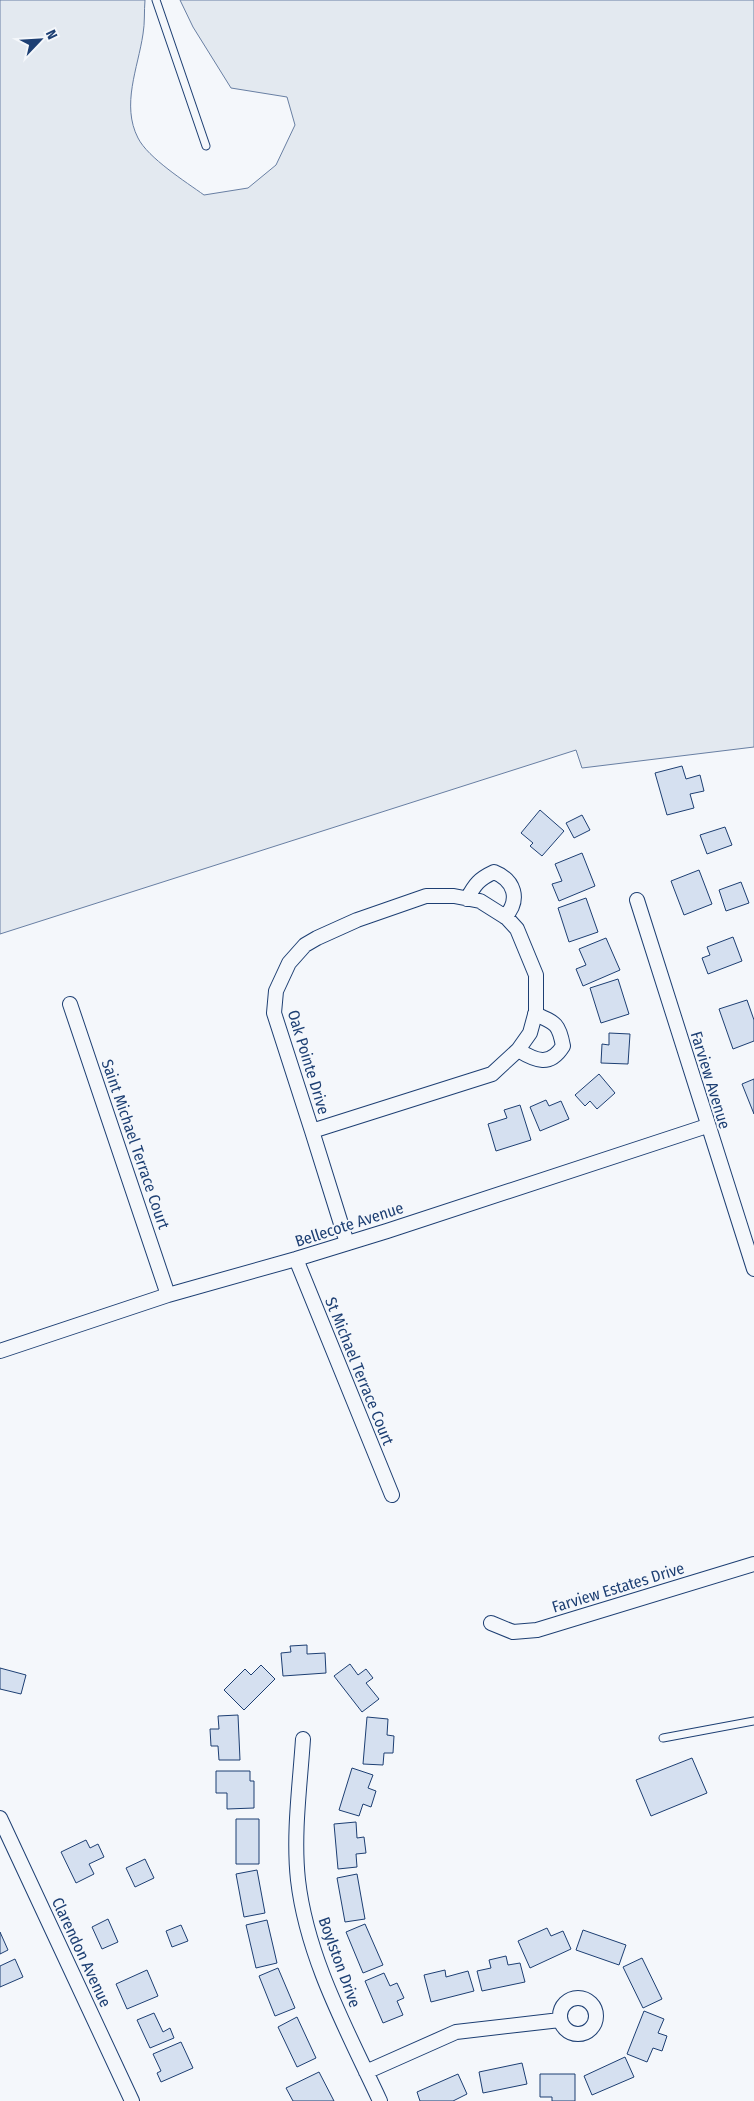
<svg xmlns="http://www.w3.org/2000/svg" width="754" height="2101" font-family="'Fira Sans Condensed',sans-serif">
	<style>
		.green { fill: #e3e9f0; stroke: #687fa3 }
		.building { fill: #d5e0f0; stroke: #1d3f73 }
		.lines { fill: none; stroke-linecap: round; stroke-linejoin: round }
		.service-casing { stroke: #1d3f73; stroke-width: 9 }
		.minor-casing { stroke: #1d3f73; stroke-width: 16 }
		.service { stroke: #f4f7fb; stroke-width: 7 }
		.minor { stroke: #f4f7fb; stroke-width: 14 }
		.labels { text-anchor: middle; stroke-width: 4; stroke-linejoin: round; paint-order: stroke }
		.street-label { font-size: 16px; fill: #1d3f73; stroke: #f4f7fb }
	</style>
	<rect width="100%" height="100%" fill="#f4f7fb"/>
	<path class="green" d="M0 0H145C144 11 145 23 143 34 138 68 121 105 138 138 148 158 186 182 204 195L248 188 276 165 295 125 287 97 231 88 193 27 180 0H754V747L582 768 576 750 0 934Z"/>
	<path class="building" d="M682 766 686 779 700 775 704 791 690 794 694 808 667 815 655 773Z
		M540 810 564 831 542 856 530 846 533 843 521 833Z
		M582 815 590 830 574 838 566 823Z
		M725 827 732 845 707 854 700 835Z
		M582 853 595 886 559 901 552 884 562 881 555 864Z
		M699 870 712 904 684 915 671 881Z
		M741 882 749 903 726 911 719 890Z
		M586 898 598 932 569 942 558 908Z
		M733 937 742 961 708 974 702 958 710 955 707 947Z
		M606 938 620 970 583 986 576 969 586 965 579 949Z
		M618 979 629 1014 601 1023 590 988Z
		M747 1000 754 1020V1041L733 1049 719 1009Z
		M609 1033 630 1034 628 1064 601 1063 602 1044 609 1045Z
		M599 1074 615 1093 597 1109 590 1101 585 1106 575 1095Z
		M754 1079V1114L742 1084Z
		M546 1100 549 1106 561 1101 569 1119 540 1131 530 1107Z
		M520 1105 531 1140 496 1151 488 1124 507 1118 504 1110Z
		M307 1645V1654L325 1653 326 1673 283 1676 281 1653 291 1652 290 1646Z
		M350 1664 358 1675 366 1669 373 1678 366 1683 379 1699 362 1712 334 1676Z
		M261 1665 275 1679 244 1710 224 1690 245 1669 251 1675Z
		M0 1668 26 1675 21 1694 0 1689Z
		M238 1715 240 1760H219L218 1746H211L210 1729H219L218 1716Z
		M367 1717 388 1719 387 1735 394 1736 393 1753H384L383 1765 363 1764Z
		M692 1758 707 1793 651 1816 636 1780Z
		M352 1768 373 1775 368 1788 376 1791 371 1807 363 1804 359 1816 339 1810Z
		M216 1771H250V1781H254V1808L227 1809V1793H216Z
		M236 1819H259V1864H236Z
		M356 1822 357 1838 364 1837 366 1853 356 1854 357 1867 338 1869 334 1824Z
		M86 1840 90 1848 98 1844 104 1857 89 1864 94 1874 76 1883 61 1852Z
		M145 1859 154 1878 135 1887 126 1868Z
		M257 1870 265 1913 244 1917 236 1874Z
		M357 1874 365 1919 345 1922 337 1878Z
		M108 1919 118 1942 102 1949 92 1927Z
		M267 1920 277 1963 256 1968 246 1925Z
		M365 1924 383 1965 363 1973 346 1932Z
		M181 1925 188 1941 172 1947 166 1931Z
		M547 1928 551 1936 563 1931 571 1949 530 1968 518 1941Z
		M583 1930 626 1945 619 1965 576 1950Z
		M0 1932 8 1950 0 1954Z
		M506 1956 508 1965 520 1963 525 1982 482 1991 477 1971 491 1968 489 1960Z
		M642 1958 662 1999 643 2008 623 1967Z
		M15 1959 23 1977 0 1987V1966Z
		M278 1968 295 2008 275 2016 259 1976Z
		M147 1970 158 1996 127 2009 116 1984Z
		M445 1970 446 1977 468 1971 474 1991 431 2002 424 1975Z
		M384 1973 390 1986 397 1983 404 1998 397 2001 403 2015 383 2023 365 1981Z
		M644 2011 664 2019 658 2033 667 2036 662 2051 653 2048 647 2062 627 2054Z
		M154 2013 163 2032 170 2028 174 2038 150 2048 137 2020Z
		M297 2017 316 2058 297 2067 278 2027Z
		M181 2042 193 2068 161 2082 157 2073 161 2071 153 2054Z
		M625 2057 634 2077 592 2095 584 2076Z
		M522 2063 527 2084 483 2093 479 2072Z
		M319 2072 334 2101H293L286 2088Z
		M458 2074 467 2094 453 2101H420L417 2092Z
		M540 2074H575V2101H552V2097H540Z"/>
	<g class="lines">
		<g class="service-casing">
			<path id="service" d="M156 0 206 146
				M663 1738 754 1721"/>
		</g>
		<g class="minor-casing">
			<path id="minor" d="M467 899C475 884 479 879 494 872 514 880 521 899 505 917
				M637 900 754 1269
				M70 1004 168 1295
				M518 1050C536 1061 550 1067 563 1046 559 1024 556 1023 535 1014
				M312 1131 492 1074 518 1050 530 1033 536 1011V975L517 929 507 918 480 901 454 896H426L357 920 317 938 305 945 289 963 276 991 274 1013 312 1131 347 1243
				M296 1259 392 1495
				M0 1351 168 1295 296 1259 387 1231 707 1126
				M491 1623 513 1632 537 1630 754 1564
				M303 1739C300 1785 293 1834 298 1880 307 1958 347 2030 380 2101
				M0 1818 132 2101
				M560 2016a18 18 0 1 1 36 0a18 18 0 1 1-36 0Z
				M366 2072 456 2032 560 2020"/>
		</g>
		<use href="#service" class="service"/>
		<use href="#minor" class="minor"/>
	</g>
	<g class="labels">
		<g class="street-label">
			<text transform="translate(309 1062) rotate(73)" y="6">Oak Pointe Drive</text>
			<text transform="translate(711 1080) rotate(73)" y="6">Farview Avenue</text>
			<text transform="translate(136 1144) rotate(71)" y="6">Saint Michael Terrace Court</text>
			<text transform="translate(349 1224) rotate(-18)" y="6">Bellecote Avenue</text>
			<text transform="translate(360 1371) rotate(68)" y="6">St Michael Terrace Court</text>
			<text transform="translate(618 1587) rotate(-17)" y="6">Farview Estates Drive</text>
			<text transform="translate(82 1952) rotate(65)" y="6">Clarendon Avenue</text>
			<text transform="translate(340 1962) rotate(70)" y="6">Boylston Drive</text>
		</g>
	</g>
	<g transform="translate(40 40) rotate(65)" stroke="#f4f7fb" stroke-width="4" paint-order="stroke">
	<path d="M0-4L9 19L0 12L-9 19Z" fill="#1d3f73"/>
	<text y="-8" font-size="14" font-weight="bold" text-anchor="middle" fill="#1d3f73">N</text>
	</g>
</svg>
